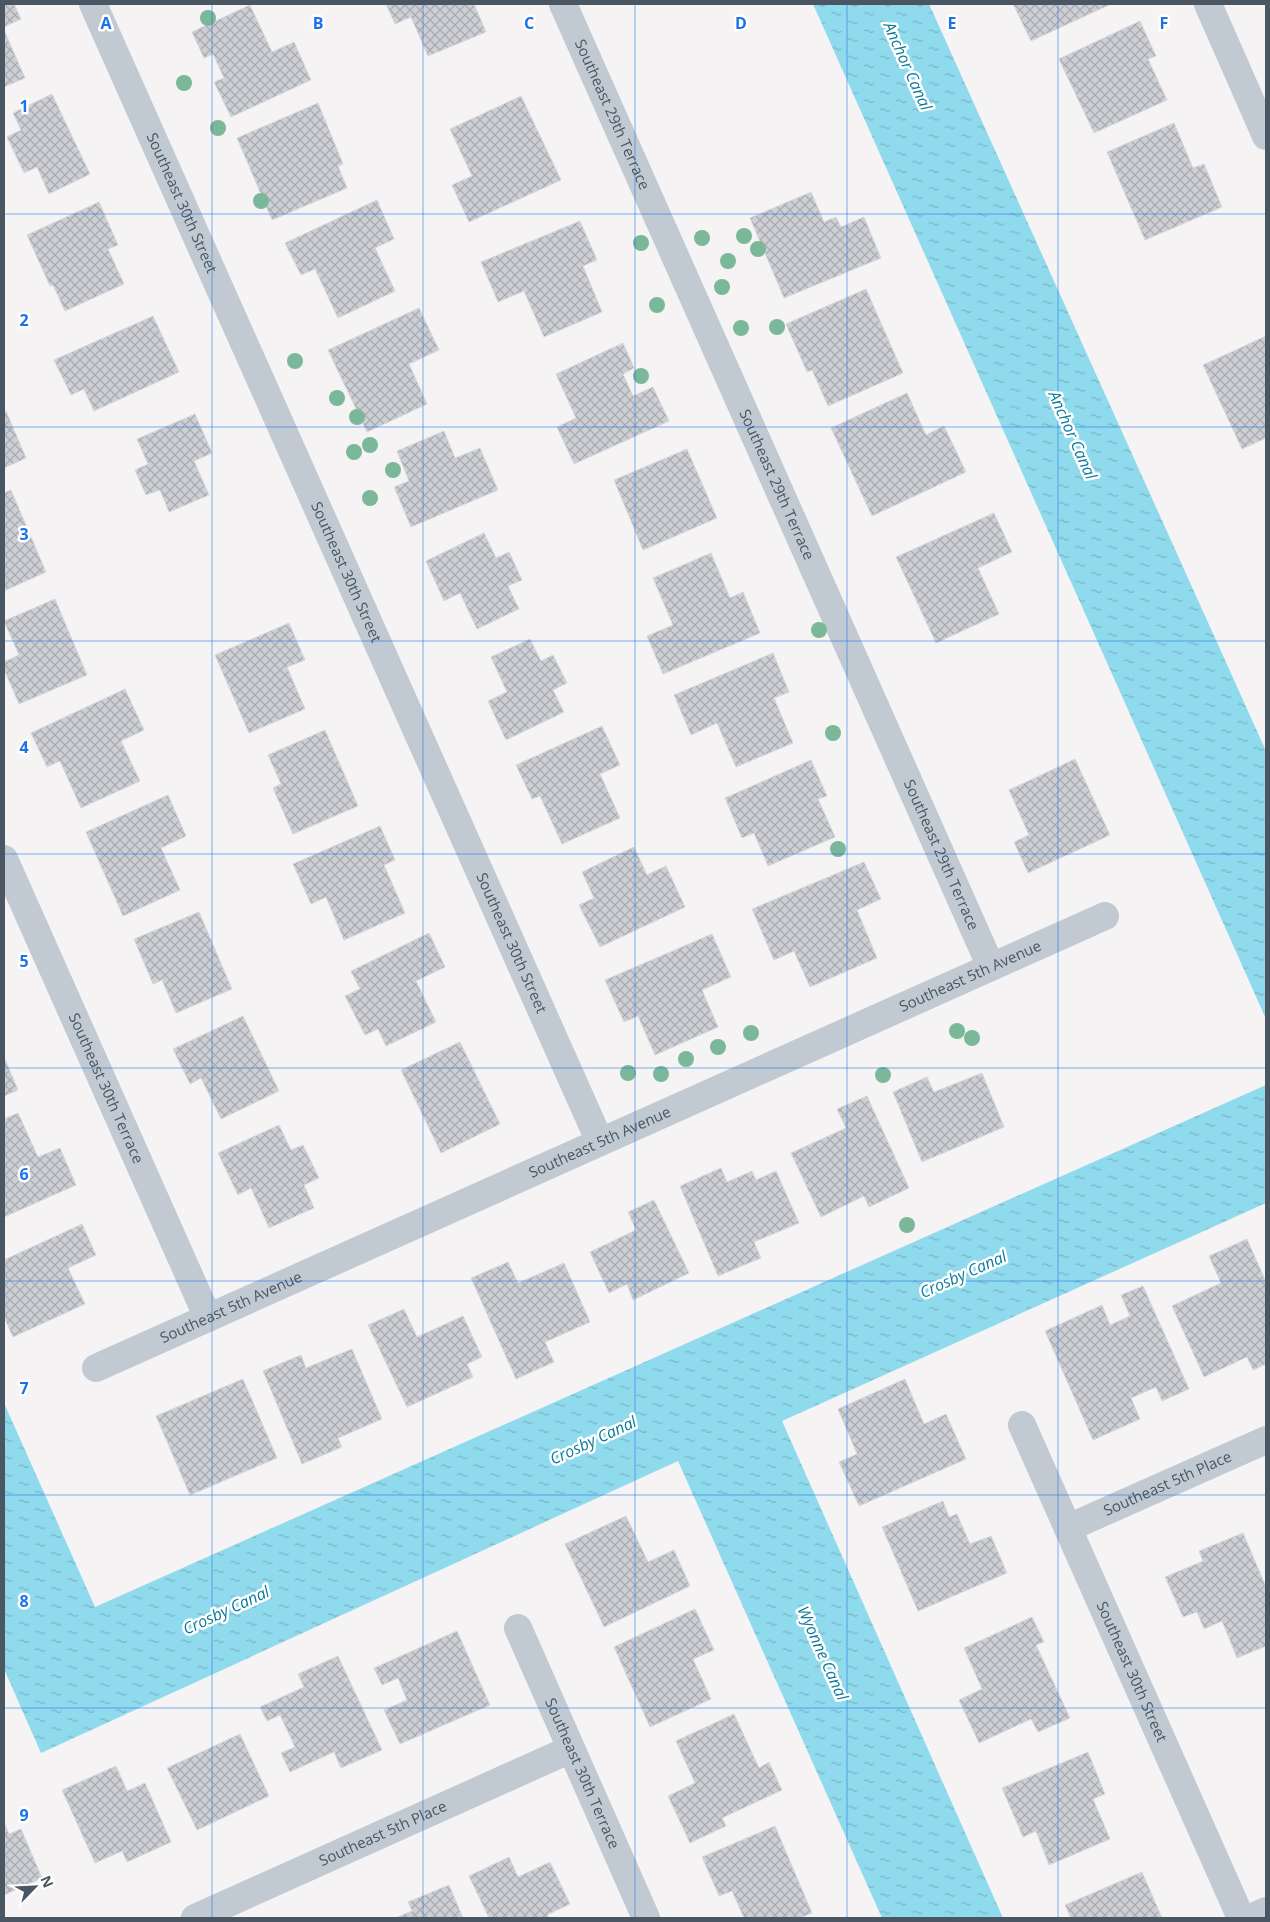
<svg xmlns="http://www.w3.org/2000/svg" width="1270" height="1922" font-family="'Open Sans',sans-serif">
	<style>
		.water { fill: url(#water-ripples) }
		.building { fill: url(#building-cross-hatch); stroke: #d7d9de }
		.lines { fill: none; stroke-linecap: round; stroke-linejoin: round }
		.minor { stroke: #c1cad2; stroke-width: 28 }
		.tree { fill: #7bb799 }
		.grid { fill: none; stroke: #1a73e8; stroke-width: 1; stroke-opacity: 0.55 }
		.labels { text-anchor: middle; stroke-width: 5; stroke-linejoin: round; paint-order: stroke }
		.street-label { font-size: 15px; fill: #4a5661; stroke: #fff }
		.water-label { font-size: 16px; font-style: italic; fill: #0c7c9b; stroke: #fff }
		.grid-label { font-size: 16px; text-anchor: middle; font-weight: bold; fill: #1a73e8; stroke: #fff; stroke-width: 5; stroke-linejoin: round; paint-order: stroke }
	</style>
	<defs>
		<pattern id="water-ripples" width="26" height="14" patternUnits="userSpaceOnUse" patternTransform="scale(1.25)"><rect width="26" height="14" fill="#90daee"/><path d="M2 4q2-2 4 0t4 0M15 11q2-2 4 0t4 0" fill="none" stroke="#78b4c4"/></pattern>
		<pattern id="building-cross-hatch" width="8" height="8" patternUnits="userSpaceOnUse" patternTransform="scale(1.25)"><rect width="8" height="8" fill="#cdcfd5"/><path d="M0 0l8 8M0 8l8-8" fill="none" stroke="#a8abb0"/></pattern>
	</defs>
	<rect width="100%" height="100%" fill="#f5f3f3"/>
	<path class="water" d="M813 4H929L1266 751V1019Z
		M1266 1085V1203L782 1421 1003 1918H882L678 1461 41 1753 4 1669V1403L95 1607Z"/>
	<path class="building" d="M4 4H14L21 19 4 27Z
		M386 4H474L486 32 428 56 411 17 395 24Z
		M1013 4H1111L1031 41Z
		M250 5 272 52 294 42 311 80 231 117 214 82 224 78 213 54 204 58 192 32Z
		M1140 21 1156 56 1148 59 1167 100 1094 133 1059 59Z
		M4 30 25 78 4 87Z
		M52 94 90 174 49 194 37 167 24 173 7 137 21 130 13 113Z
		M521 96 561 180 469 222 452 185 472 176 450 129Z
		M318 103 343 164 338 166 347 188 272 220 237 138Z
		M1174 123 1193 168 1204 164 1222 207 1145 240 1107 152Z
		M811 192 824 222 836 217 841 227 864 217 881 258 784 298 750 218Z
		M377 200 394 239 375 248 395 291 338 318 315 269 301 275 285 243Z
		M99 202 118 245 108 249 124 284 65 311 53 285 50 286 27 235Z
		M580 221 597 260 583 266 602 312 544 337 524 291 498 302 481 262Z
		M866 289 903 373 828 406 812 370 807 372 786 324Z
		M419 308 439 350 409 364 427 404 367 432 328 350Z
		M153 316 179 372 94 411 84 389 71 395 54 360Z
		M1266 336V438L1242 449 1203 365Z
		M623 343 634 368 623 374 633 396 653 387 669 421 574 464 557 427 576 418 556 374Z
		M907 393 926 435 944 426 966 472 872 516 831 428Z
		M6 411 26 458 4 468V412Z
		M195 414 212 453 194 461 209 495 169 512 160 490 146 495 135 470 148 464 137 439Z
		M444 431 455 458 480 448 498 490 411 527 394 487 409 481 397 451Z
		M687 449 717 518 643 550 614 480Z
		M11 490 46 572 4 591V493Z
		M994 513 1012 552 978 568 999 614 936 643 896 557Z
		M484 533 496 558 509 552 522 580 508 586 519 609 477 629 460 593 444 601 426 561Z
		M711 553 730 598 743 592 760 633 663 674 647 636 673 625 653 578Z
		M55 599 87 675 19 704 4 669V662L19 655 4 621Z
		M289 623 305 660 287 667 305 709 249 733 215 655Z
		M530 639 541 661 553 655 567 683 553 690 564 712 506 740 488 701 507 692 491 657Z
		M773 653 789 692 774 698 793 743 736 767 717 723 691 735 674 695Z
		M125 689 144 730 121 741 140 781 81 808 60 761 47 767 31 733Z
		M602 726 620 765 600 774 620 818 562 844 540 796 532 799 516 765Z
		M325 730 358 806 293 834 273 788 281 784 268 755Z
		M1075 759 1110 835 1028 873 1014 842 1029 835 1009 790Z
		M811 760 827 796 818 799 835 837 768 866 754 833 742 838 725 798Z
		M168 795 186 836 161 848 180 890 123 916 86 832Z
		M380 826 395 860 384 865 405 913 344 940 326 897 311 904 293 864Z
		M634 847 647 875 666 866 685 907 600 947 579 905 594 898 582 872Z
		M864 862 881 899 857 910 877 958 810 987 794 951 774 960 752 909Z
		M199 912 232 989 176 1013 162 980 153 984 134 939Z
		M429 933 445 967 416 981 436 1022 386 1046 378 1029 365 1035 345 996 360 989 351 971Z
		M712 934 731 977 702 990 718 1027 655 1055 638 1016 624 1022 605 980Z
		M243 1016 279 1091 221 1119 201 1078 190 1084 173 1049Z
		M460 1042 500 1124 441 1153 401 1070Z
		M4 1057 18 1090 4 1096Z
		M982 1073 1004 1127 922 1162 893 1092 927 1077 934 1092Z
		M867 1096 909 1188 869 1207 864 1196 821 1217 791 1153 846 1128 837 1109Z
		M18 1113 38 1157 60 1148 76 1185 4 1217V1119Z
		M279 1125 291 1150 303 1145 319 1178 304 1185 314 1208 269 1228 251 1188 238 1195 218 1153Z
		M721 1168 727 1182 752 1171 756 1180 776 1171 799 1223 754 1242 761 1258 718 1276 680 1186Z
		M654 1200 689 1273 633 1300 627 1284 609 1293 590 1252 636 1230 628 1212Z
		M82 1224 96 1255 68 1268 85 1304 13 1337 4 1317V1260Z
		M1247 1239 1266 1282V1364L1253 1370 1247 1357 1204 1377 1172 1306 1221 1283 1209 1256Z
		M508 1262 518 1283 564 1263 590 1322 545 1342 554 1362 516 1379 471 1278Z
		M1143 1286 1189 1389 1162 1401 1156 1387 1131 1398 1140 1419 1093 1440 1045 1331 1102 1305 1110 1325 1130 1316 1121 1295Z
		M404 1309 417 1337 463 1316 482 1357 467 1364 473 1377 407 1407 368 1325Z
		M352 1349 382 1419 338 1438 342 1447 302 1464 263 1371 301 1355 306 1368Z
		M243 1379 277 1458 190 1495 156 1416Z
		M905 1379 924 1424 946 1414 966 1459 859 1506 839 1462 857 1454 838 1409Z
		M943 1501 949 1517 957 1514 970 1544 991 1536 1007 1573 918 1611 882 1527Z
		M626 1516 648 1562 674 1550 690 1586 604 1627 565 1544Z
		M1243 1533 1266 1587V1646L1237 1658 1222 1621 1204 1629 1197 1612 1183 1617 1165 1577 1203 1561 1199 1551Z
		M695 1609 714 1650 693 1659 711 1699 650 1727 614 1647Z
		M1032 1617 1044 1642 1036 1645 1070 1718 1038 1732 1031 1719 979 1743 959 1700 982 1689 964 1648Z
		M457 1631 490 1705 400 1744 384 1710 407 1700 398 1678 382 1685 374 1668Z
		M338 1656 382 1750 341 1768 334 1752 290 1772 281 1753 295 1747 280 1715 267 1721 260 1707 304 1687 298 1674Z
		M734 1714 759 1768 769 1762 782 1790 722 1818 726 1826 690 1843 668 1796 695 1783 676 1741Z
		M240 1734 269 1796 197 1830 167 1768Z
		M1088 1752 1105 1794 1093 1799 1110 1839 1049 1865 1036 1831 1023 1837 1002 1788Z
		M116 1766 127 1791 145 1783 171 1842 127 1862 122 1851 95 1863 62 1790Z
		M4 1822 9 1834 21 1829 42 1878 4 1895Z
		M775 1826 812 1913 800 1918H744L732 1891 719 1896 702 1857Z
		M509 1857 518 1877 550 1862 570 1904 547 1915 549 1918H489L469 1876Z
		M1142 1872 1162 1918H1071L1065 1905Z
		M449 1885 463 1918H395L412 1911 408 1902Z"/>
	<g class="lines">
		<g class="minor">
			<path id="s1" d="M93 4 600 1142"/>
			<path id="s2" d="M563 4 991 967"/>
			<path d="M1208 4 1266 136"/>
			<path id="s3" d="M4 859 208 1318"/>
			<path id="s4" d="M96 1368 1105 916"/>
			<path id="s5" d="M1022 1425 1241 1918"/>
			<path id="s6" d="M1068 1528 1266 1440"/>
			<path id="s7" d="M518 1628 646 1918"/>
			<path id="s8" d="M195 1918 571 1749"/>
			<path d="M1250 1918 1266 1911"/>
		</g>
	</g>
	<g class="tree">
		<circle cx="208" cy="18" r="8"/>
		<circle cx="184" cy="83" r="8"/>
		<circle cx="218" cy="128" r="8"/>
		<circle cx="261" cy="201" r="8"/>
		<circle cx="744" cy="236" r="8"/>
		<circle cx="702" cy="238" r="8"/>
		<circle cx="641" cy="243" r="8"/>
		<circle cx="758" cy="249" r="8"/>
		<circle cx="728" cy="261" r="8"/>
		<circle cx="722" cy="287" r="8"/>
		<circle cx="657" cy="305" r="8"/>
		<circle cx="777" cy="327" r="8"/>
		<circle cx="741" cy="328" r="8"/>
		<circle cx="295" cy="361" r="8"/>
		<circle cx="641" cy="376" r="8"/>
		<circle cx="337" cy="398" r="8"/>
		<circle cx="357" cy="417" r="8"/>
		<circle cx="370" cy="445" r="8"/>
		<circle cx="354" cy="452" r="8"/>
		<circle cx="393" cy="470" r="8"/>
		<circle cx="370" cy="498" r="8"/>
		<circle cx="819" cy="630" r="8"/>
		<circle cx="833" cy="733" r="8"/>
		<circle cx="838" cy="849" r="8"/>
		<circle cx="957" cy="1031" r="8"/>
		<circle cx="751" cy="1033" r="8"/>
		<circle cx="972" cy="1038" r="8"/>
		<circle cx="718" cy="1047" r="8"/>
		<circle cx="686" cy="1059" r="8"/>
		<circle cx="628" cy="1073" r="8"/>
		<circle cx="661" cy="1074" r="8"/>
		<circle cx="883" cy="1075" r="8"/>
		<circle cx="907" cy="1225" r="8"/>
	</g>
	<path class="grid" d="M212 4V1918M423 4V1918M635 4V1918M847 4V1918M1058 4V1918M4 214H1266M4 427H1266M4 641H1266M4 854H1266M4 1068H1266M4 1281H1266M4 1495H1266M4 1708H1266"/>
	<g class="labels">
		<g class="street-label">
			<text dy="5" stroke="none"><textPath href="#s2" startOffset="121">Southeast 29th Terrace</textPath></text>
			<text dy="5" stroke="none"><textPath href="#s1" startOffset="218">Southeast 30th Street</textPath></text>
			<text dy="5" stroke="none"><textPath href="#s2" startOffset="526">Southeast 29th Terrace</textPath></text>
			<text dy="5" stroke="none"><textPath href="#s1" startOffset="622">Southeast 30th Street</textPath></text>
			<text dy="5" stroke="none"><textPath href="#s2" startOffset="931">Southeast 29th Terrace</textPath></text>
			<text dy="5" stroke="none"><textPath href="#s1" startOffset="1028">Southeast 30th Street</textPath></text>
			<text dy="5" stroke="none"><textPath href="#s4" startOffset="958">Southeast 5th Avenue</textPath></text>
			<text dy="5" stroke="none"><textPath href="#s3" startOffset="251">Southeast 30th Terrace</textPath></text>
			<text dy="5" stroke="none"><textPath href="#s4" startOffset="552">Southeast 5th Avenue</textPath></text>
			<text dy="5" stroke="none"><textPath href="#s4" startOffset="148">Southeast 5th Avenue</textPath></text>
			<text dy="5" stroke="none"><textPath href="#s6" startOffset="109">Southeast 5th Place</textPath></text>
			<text dy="5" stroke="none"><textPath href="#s5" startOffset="270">Southeast 30th Street</textPath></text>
			<text dy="5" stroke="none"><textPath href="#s7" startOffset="159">Southeast 30th Terrace</textPath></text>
			<text dy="5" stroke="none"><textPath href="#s8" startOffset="206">Southeast 5th Place</textPath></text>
		</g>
		<g class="water-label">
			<text transform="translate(908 66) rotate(66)" y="6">Anchor Canal</text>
			<text transform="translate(1073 435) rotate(66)" y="6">Anchor Canal</text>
			<text transform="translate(963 1274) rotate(-24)" y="6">Crosby Canal</text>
			<text transform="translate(593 1440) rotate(-25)" y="6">Crosby Canal</text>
			<text transform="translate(226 1610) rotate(-25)" y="6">Crosby Canal</text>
			<text transform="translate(823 1653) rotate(66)" y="6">Wyonne Canal</text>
		</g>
	</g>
	<g class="grid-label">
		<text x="106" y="29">A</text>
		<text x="318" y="29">B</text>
		<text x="529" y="29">C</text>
		<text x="741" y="29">D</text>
		<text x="952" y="29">E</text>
		<text x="1164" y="29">F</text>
		<text x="24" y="112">1</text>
		<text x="24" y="326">2</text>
		<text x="24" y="540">3</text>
		<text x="24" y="753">4</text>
		<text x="24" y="967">5</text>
		<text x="24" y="1180">6</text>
		<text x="24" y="1394">7</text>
		<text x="24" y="1607">8</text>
		<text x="24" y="1821">9</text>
	</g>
	<rect width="1270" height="1922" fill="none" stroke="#4a5661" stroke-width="10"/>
	<g transform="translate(35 1887) rotate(66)" stroke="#ffffff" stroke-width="4" paint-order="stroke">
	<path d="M0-4L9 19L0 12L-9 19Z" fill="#4a5661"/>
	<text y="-8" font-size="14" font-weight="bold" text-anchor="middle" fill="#4a5661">N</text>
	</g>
</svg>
